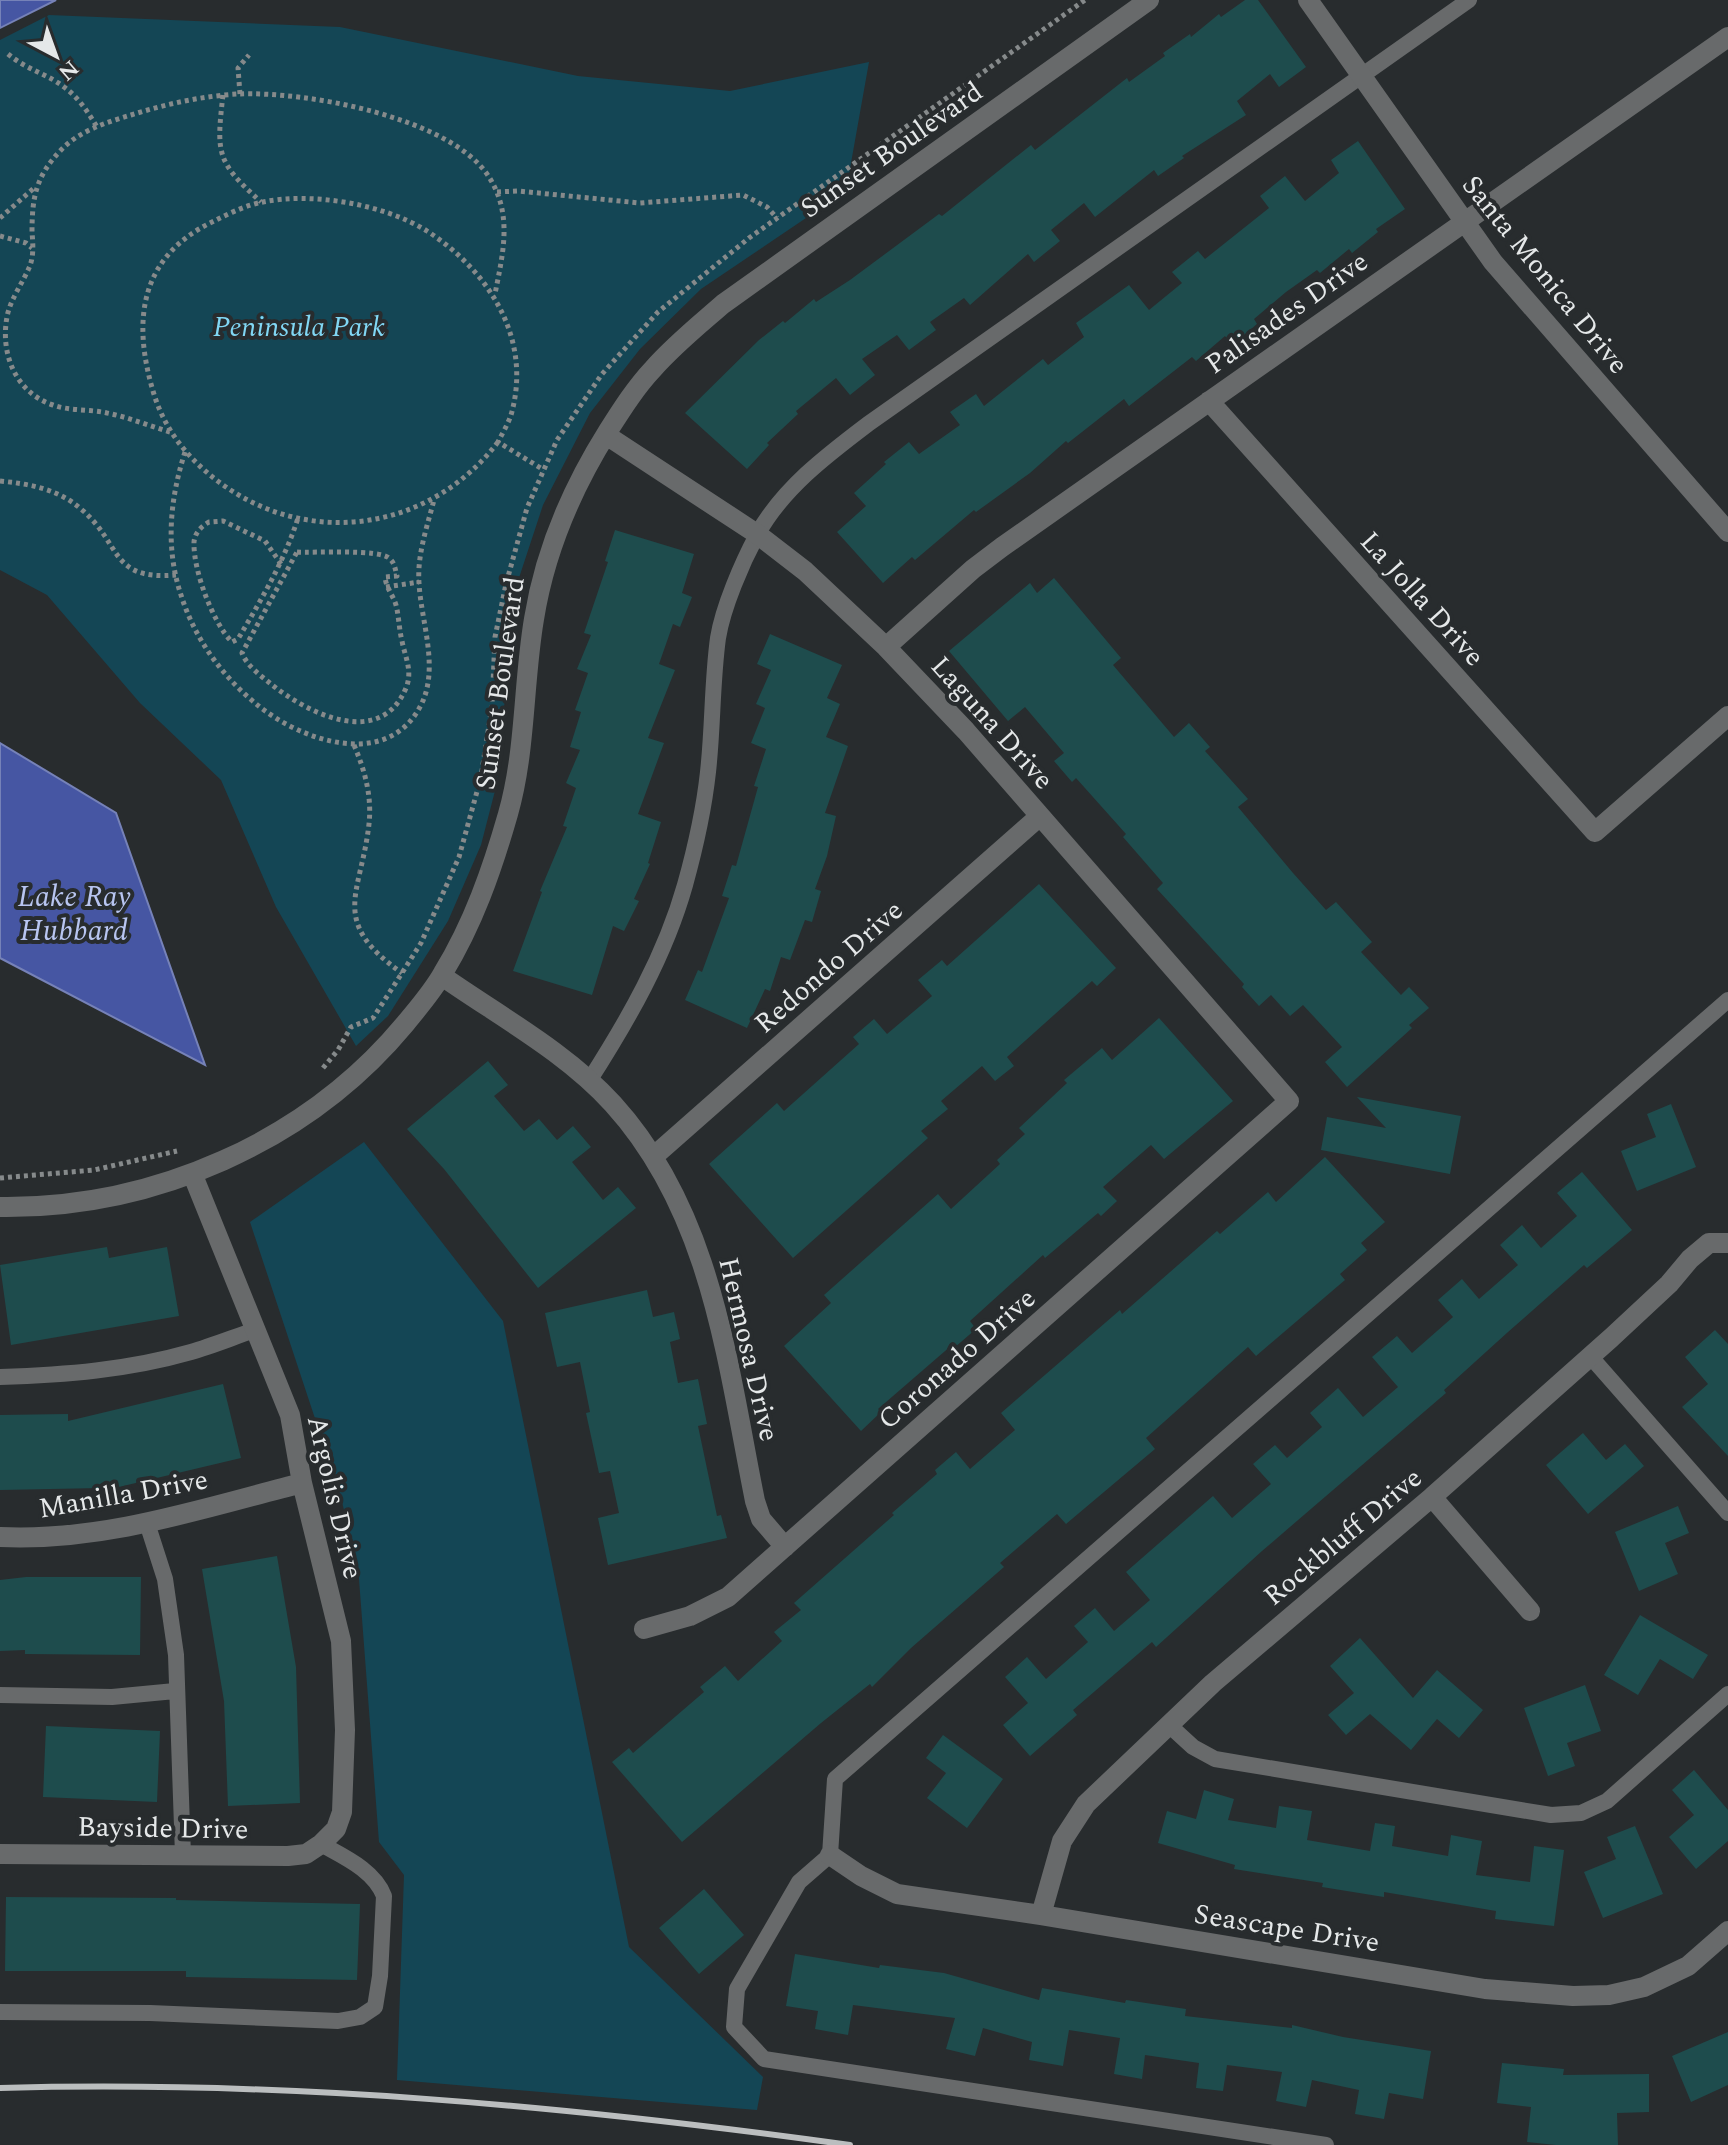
<svg xmlns="http://www.w3.org/2000/svg" width="1728" height="2145" font-family="Spectral,serif">
	<style>
		.green { fill: #144655 }
		.water { fill: #4656a3; stroke: #7682b8; stroke-width: 2 }
		.building { fill: #1e4c4d }
		.lines { fill: none; stroke-linecap: round; stroke-linejoin: round }
		.path { stroke: #868a8b; stroke-width: 5; stroke-dasharray: 4 4; stroke-linecap: butt }
		.service { stroke: #686a6b; stroke-width: 16 }
		.minor { stroke: #686a6b; stroke-width: 20 }
		.rail { stroke: #bbbebf; stroke-width: 6 }
		.labels { text-anchor: middle; stroke-width: 8; stroke-linejoin: round; paint-order: stroke }
		.street-label { font-size: 28px; fill: #e5e8e9; stroke: #282c2e }
		.park-label { font-size: 28px; font-style: italic; fill: #81d7f4; stroke: #282c2e }
		.water-label { font-size: 30px; font-style: italic; fill: #b8c5f0; stroke: #282c2e }
	</style>
	<rect width="100%" height="100%" fill="#282c2e"/>
	<path class="green" d="M49 15 340 27 578 76 730 91 869 62 846 191 701 289 640 349 590 413 543 505 515 590 497 783 481 845 448 921 388 1016 356 1046 276 907 221 780 140 703 47 595 0 570V40Z
		M364 1142 503 1321 629 1947 763 2077 757 2110 397 2080 404 1875 379 1842 358 1566 340 1494 250 1222Z"/>
	<path class="water" d="M0 0H56L0 28Z
		M0 743 116 813 205 1065 0 958Z"/>
	<path class="building" d="M1245 0H1258L1306 67 1279 87 1270 74 1237 101 1246 115 1182 156 1184 158 1158 176 1154 170 1095 217 1084 203 1051 230 1060 241 1034 262 1028 254 970 305 964 298 930 322 936 330 909 350 897 335 862 359 875 375 850 395 836 378 796 411 798 414 767 443 769 445 747 469 685 413 759 340 783 321 785 323 814 299 816 302 850 280 939 214 942 216 1031 145 1035 150 1127 78 1129 82 1165 56 1163 53 1190 34 1191 37 1219 14 1221 17Z
		M1358 141 1405 209 1376 229 1378 232 1352 253 1349 249 1320 273 1317 270 1286 292 1254 319 1257 324 1232 345 1225 336 1196 361 1192 357 1129 406 1124 399 1068 443 1066 441 1030 473 976 512 974 510 915 560 912 557 883 583 837 532 866 506 854 493 886 464 884 462 909 442 919 454 960 425 950 412 976 394 984 406 1043 359 1048 365 1084 337 1076 323 1129 285 1149 310 1182 283 1172 272 1198 251 1205 259 1269 208 1260 196 1285 176 1305 201 1339 173 1331 160Z
		M615 530 694 554 682 593 692 597 680 627 673 624 659 664 675 670 648 738 664 743 638 814 661 822 648 863 650 864 634 899 639 901 624 931 613 926 592 995 513 971 542 892 540 891 567 827 563 826 576 788 566 783 580 750 570 747 581 712 575 710 588 673 577 669 591 635 584 633 608 562 605 561Z
		M1054 578 1121 658 1113 665 1174 737 1189 723 1210 747 1205 751 1248 799 1238 807 1293 873 1326 910 1336 902 1372 942 1361 952 1401 995 1409 987 1429 1008 1409 1025 1412 1028 1347 1087 1325 1062 1342 1047 1303 1005 1290 1016 1271 995 1259 1006 1242 987 1244 984 1157 889 1163 883 1123 837 1126 834 1076 778 1072 782 1054 761 1064 753 1025 707 1008 721 949 651 1030 583 1037 593Z
		M770 634 842 665 827 698 840 704 826 737 848 746 825 813 836 816 827 856 815 889 821 891 812 922 805 920 790 960 781 957 770 991 765 989 747 1028 685 1000 698 970 702 972 729 898 722 896 732 865 736 866 758 787 754 786 766 749 751 743 765 708 756 704 771 670 757 664Z
		M1039 884 1116 968 1097 986 1092 981 1007 1057 1014 1066 995 1081 982 1066 941 1101 948 1109 921 1131 928 1138 793 1258 709 1164 777 1103 784 1111 859 1044 853 1037 874 1019 887 1034 932 996 918 980 942 960 947 966Z
		M1159 1018 1233 1101 1164 1159 1151 1145 1103 1187 1117 1201 1101 1216 1098 1213 1045 1258 1043 1255 970 1321 976 1329 954 1348 952 1345 878 1409 881 1412 861 1431 784 1346 831 1303 824 1295 938 1194 951 1209 1000 1164 997 1160 1025 1134 1019 1128 1067 1083 1064 1080 1102 1048 1112 1060Z
		M488 1061 508 1085 494 1096 524 1131 539 1119 557 1140 573 1126 591 1147 572 1162 603 1200 618 1187 636 1208 538 1288 444 1169 407 1129Z
		M1357 1097 1461 1116 1450 1174 1321 1150 1327 1117 1386 1128Z
		M1671 1104 1696 1167 1637 1191 1621 1151 1656 1137 1647 1114Z
		M1325 1157 1385 1222 1361 1243 1367 1250 1340 1274 1345 1280 1256 1356 1248 1347 1146 1438 1155 1449 1066 1524 1057 1514 1000 1563 1004 1567 911 1648 872 1687 870 1684 821 1723 682 1842 612 1762 629 1748 633 1753 704 1692 700 1687 725 1666 738 1681 782 1641 774 1632 801 1610 794 1603 894 1515 892 1513 937 1474 935 1470 956 1452 970 1469 1015 1430 1001 1413 1120 1310 1122 1314 1217 1231 1220 1234 1268 1192 1276 1202Z
		M1582 1172 1632 1230 1587 1268 1584 1265 1508 1332 1444 1390 1446 1393 1262 1551 1156 1647 1152 1642 1073 1710 1077 1715 1030 1756 1003 1725 1028 1703 1005 1677 1027 1657 1046 1679 1088 1642 1074 1626 1095 1608 1114 1631 1150 1600 1126 1572 1213 1496 1232 1518 1271 1484 1253 1464 1275 1445 1287 1458 1322 1427 1310 1413 1338 1388 1363 1417 1398 1387 1372 1357 1397 1336 1412 1353 1453 1317 1438 1300 1462 1279 1479 1299 1518 1265 1500 1245 1522 1225 1541 1248 1577 1216 1557 1193Z
		M107 1247 109 1258 167 1247 179 1316 11 1345 0 1265Z
		M647 1290 653 1317 674 1312 680 1339 670 1342 678 1383 698 1379 707 1424 698 1426 717 1516 721 1515 727 1538 608 1565 598 1518 619 1513 610 1471 599 1473 586 1413 590 1412 580 1362 557 1367 545 1313Z
		M1715 1330 1728 1344V1456L1682 1407 1708 1384 1685 1357Z
		M223 1384 241 1458 102 1491 101 1488 0 1490V1415L68 1414V1421Z
		M1583 1433 1606 1460 1625 1444 1644 1466 1588 1514 1546 1465Z
		M1678 1506 1689 1533 1665 1543 1678 1574 1639 1591 1615 1532Z
		M277 1556 296 1667 300 1803 228 1806 224 1701 202 1569Z
		M26 1577H141L140 1655 25 1654V1650L0 1651V1580Z
		M1640 1615 1708 1655 1693 1679 1660 1659 1638 1695 1604 1675Z
		M1360 1638 1413 1698 1437 1670 1483 1710 1459 1738 1437 1719 1411 1750 1370 1714 1346 1735 1328 1715 1354 1693 1330 1666Z
		M1585 1685 1601 1731 1567 1743 1575 1766 1548 1776 1524 1708Z
		M46 1726 160 1731 157 1802 43 1797Z
		M943 1735 1003 1779 967 1828 927 1798 946 1773 926 1758Z
		M1694 1770 1728 1810V1841L1696 1869 1669 1837 1694 1815 1672 1790Z
		M1204 1790 1234 1799 1228 1820 1276 1828 1279 1806 1312 1811 1307 1840 1370 1851 1375 1823 1395 1826 1392 1846 1448 1856 1451 1835 1482 1841 1476 1875 1530 1882 1534 1846 1564 1850 1554 1926 1495 1919 1496 1911 1384 1892V1897L1322 1887 1323 1883 1234 1869 1235 1865 1158 1843 1167 1811 1196 1819Z
		M1635 1826 1663 1894 1603 1918 1584 1872 1616 1859 1607 1837Z
		M704 1889 744 1935 699 1974 659 1928Z
		M6 1897 176 1898V1900L360 1904 357 1980 186 1977V1971H5Z
		M795 1954 879 1968 880 1965 944 1973 1039 2000 1042 1988 1125 2003 1126 2000 1186 2009 1185 2016 1292 2028V2025L1343 2037 1431 2051 1423 2099 1389 2093 1384 2119 1355 2114 1359 2090 1312 2080 1306 2107 1276 2101 1282 2072 1227 2065 1223 2091 1196 2088 1199 2063 1145 2055 1142 2079 1114 2074 1120 2038 1069 2030 1063 2066 1029 2060 1032 2042 983 2028 975 2056 946 2049 955 2018 853 2005 848 2035 815 2029 818 2011 786 2006Z
		M1728 2032V2085L1691 2102 1672 2056Z
		M1502 2063 1564 2069 1563 2075 1649 2074V2112L1617 2113 1618 2145H1556L1527 2142 1531 2107 1497 2103Z"/>
	<g class="lines">
		<path class="path" d="M8 54C27 70 46 73 64 87 78 97 88 112 97 127
			M240 94 238 68 249 55
			M223 95C216 155 217 162 261 202
			M497 192 518 191 640 203 743 195 767 207 777 218
			M0 218 34 188
			M0 236 26 243 32 248
			M170 432C149 426 128 417 107 413 89 409 69 411 53 405 16 393 0 354 7 317 10 300 22 284 29 268 34 257 33 244 32 232 32 197 36 176 61 150 79 131 107 122 131 115 166 104 202 96 238 94 305 91 451 117 489 177 513 215 503 253 495 294
			M498 442C430 531 309 549 219 482 187 458 164 429 153 391 132 320 140 257 212 222 228 214 246 205 263 202 312 192 384 204 427 231 489 271 533 339 511 415 508 424 502 434 498 442L544 470
			M185 452C170 499 165 547 181 595 194 637 221 675 255 703 300 741 389 772 422 703 439 666 421 621 419 583 417 555 427 527 434 500
			M0 481C30 484 58 489 81 509 122 543 109 581 176 575
			M297 552C316 553 378 549 389 558 395 563 395 569 397 576L385 577C386 588 393 595 396 605 399 617 399 629 402 641 405 657 413 671 406 688 380 750 307 713 271 684 260 675 247 666 242 653Z
			M281 564 265 541 223 521 209 522C202 526 195 532 194 542 193 570 213 623 232 642L238 639C261 600 284 562 298 518
			M386 587 419 582
			M354 745C365 771 372 796 369 824 361 895 328 921 402 973
			M323 1068 338 1050 351 1027 373 1018 402 973 421 943 459 857 481 777 492 706 495 637 506 584 527 508 557 440 602 374 658 312 749 238 1085 0
			M0 1178 94 1170 177 1151"/>
		<path class="service" d="M589 1081C628 1020 665 956 685 885 695 849 704 809 708 772 713 727 712 682 718 638 723 607 742 563 757 535 782 489 827 455 868 424L1469 0
			M1590 1356 1728 1513
			M0 1377C65 1375 128 1370 191 1352 212 1346 234 1337 255 1330
			M147 1523 165 1579 176 1655 183 1855
			M0 1695 112 1697 175 1691
			M1169 1725 1193 1747 1215 1759 1551 1815 1581 1813 1607 1801 1728 1694
			M0 2012 150 2013 338 2021 360 2017 375 2007 380 1976 384 1896C374 1870 344 1857 321 1844
			M1326 2145 764 2059 734 2027 737 1989 799 1882 830 1855 835 1779 1728 1000"/>
		<path class="minor" d="M1308 0 1493 262 1728 532
			M1209 401 1595 832 1728 716
			M606 435 757 534 805 571 886 647 966 731 1289 1101 728 1597 690 1616 644 1629
			M886 647 973 569 1002 547 1728 37
			M442 976C499 1016 566 1052 613 1104 712 1213 727 1362 755 1501L761 1519 785 1547
			M653 1157 1040 816
			M0 1207C153 1209 307 1142 405 1024 418 1008 433 991 443 973 473 924 492 870 508 814 526 751 523 684 534 619 545 550 571 490 608 431 622 409 636 387 653 369 674 345 699 325 723 304L1149 0
			M1432 1497 1530 1611
			M0 1537C103 1542 204 1508 302 1483
			M0 1854 288 1856 306 1854 321 1844 336 1829 342 1812 345 1730 341 1641 302 1483 290 1415 192 1173
			M830 1855 861 1876 897 1894 1041 1915 1485 1989 1573 1996 1609 1995 1644 1987 1688 1966 1728 1931
			M1041 1915 1062 1841 1086 1804 1213 1683 1432 1497 1611 1338 1669 1284 1690 1259 1709 1243H1728"/>
		<path class="rail" d="M0 2088C285 2080 568 2106 850 2145"/>
	</g>
	<g class="labels">
		<g class="street-label">
			<text transform="translate(891 149) rotate(-35)" y="10">Sunset Boulevard</text>
			<text transform="translate(1546 274) rotate(51)" y="10">Santa Monica Drive</text>
			<text transform="translate(1286 312) rotate(-35)" y="10">Palisades Drive</text>
			<text transform="translate(1423 598) rotate(48)" y="10">La Jolla Drive</text>
			<text transform="translate(499 683) rotate(-82)" y="10">Sunset Boulevard</text>
			<text transform="translate(993 722) rotate(48)" y="10">Laguna Drive</text>
			<text transform="translate(828 966) rotate(-41)" y="10">Redondo Drive</text>
			<text transform="translate(750 1349) rotate(77)" y="10">Hermosa Drive</text>
			<text transform="translate(956 1358) rotate(-41)" y="10">Coronado Drive</text>
			<text transform="translate(123 1493) rotate(-10)" y="10">Manilla Drive</text>
			<text transform="translate(336 1497) rotate(77)" y="10">Argolis Drive</text>
			<text transform="translate(1342 1536) rotate(-40)" y="10">Rockbluff Drive</text>
			<text transform="translate(163 1827) rotate(1)" y="10">Bayside Drive</text>
			<text transform="translate(1287 1927) rotate(9)" y="10">Seascape Drive</text>
		</g>
		<g class="park-label">
			<text x="299" y="336">Peninsula Park</text>
		</g>
		<g class="water-label">
			<text x="74" y="906">Lake Ray<tspan x="74" dy="34">Hubbard</tspan></text>
		</g>
	</g>
	<g transform="translate(56 56) rotate(139)" stroke="#282c2e" stroke-width="6" paint-order="stroke">
	<path d="M0-6L14 30L0 20L-14 30Z" fill="#e5e8e9"/>
	<text y="-12" font-size="22" font-weight="bold" text-anchor="middle" fill="#e5e8e9">N</text>
	</g>
</svg>
